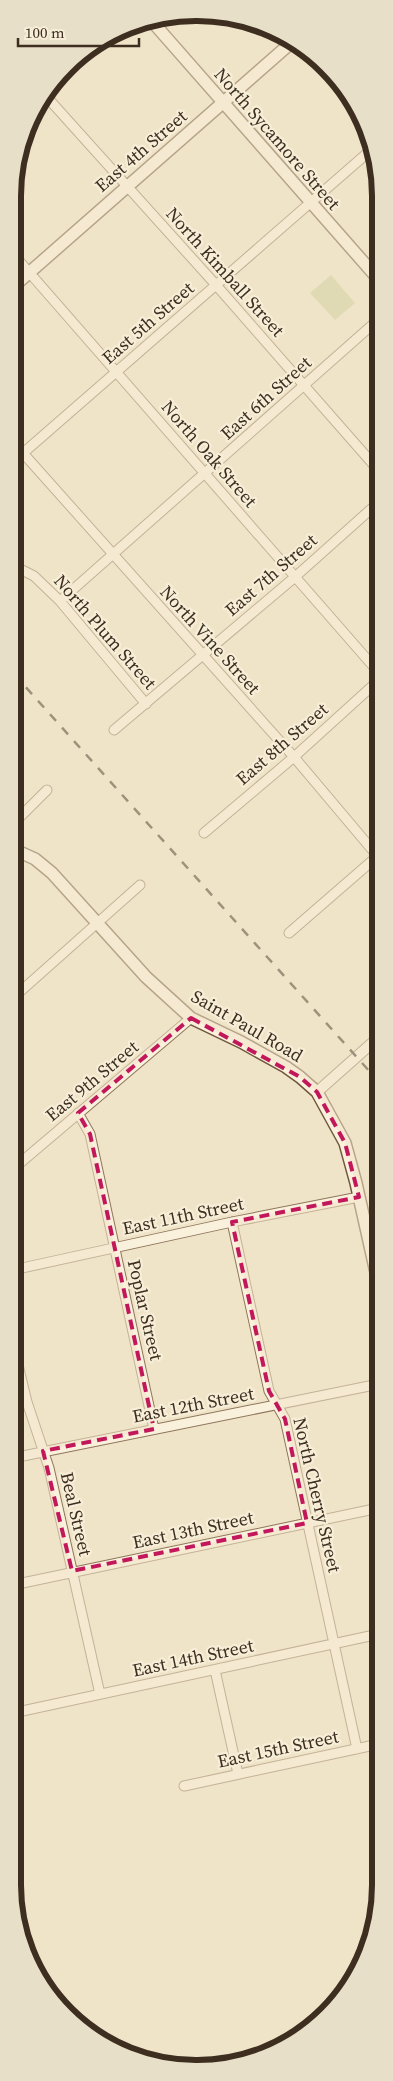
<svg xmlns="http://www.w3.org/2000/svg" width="393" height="2081" font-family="'Source Serif 4',serif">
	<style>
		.green { fill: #c9cf9b }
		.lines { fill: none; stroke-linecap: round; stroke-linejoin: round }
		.minor-casing { stroke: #8d765c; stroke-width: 11 }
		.tertiary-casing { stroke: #8d765c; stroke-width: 12 }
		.secondary-casing { stroke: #6f573f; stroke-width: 14 }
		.minor { stroke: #faf1dc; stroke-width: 9 }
		.tertiary { stroke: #faf1dc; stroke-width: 10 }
		.secondary { stroke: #faf1dc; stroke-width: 11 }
		.rail { stroke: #3d2e20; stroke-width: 2.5; stroke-dasharray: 9 9; stroke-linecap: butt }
		.marked { fill: none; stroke: #c2185b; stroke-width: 4; stroke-dasharray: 10 6; stroke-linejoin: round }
		.labels { text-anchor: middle; stroke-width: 4.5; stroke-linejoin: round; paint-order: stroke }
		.street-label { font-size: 18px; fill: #3d2e20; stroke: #f7eed8 }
		.rim { fill: none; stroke: #3d2e20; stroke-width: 6 }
	</style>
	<rect width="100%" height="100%" fill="#f0e4c8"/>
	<path class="green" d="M331 275 355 303 335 320 310 293Z"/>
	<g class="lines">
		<g class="minor-casing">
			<path id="minor" d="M74 62 91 47
				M45 95 216 285 380 472
				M14 255 380 674
				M14 443 294 757 380 859
				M14 461 372 149
				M14 566 34 576 60 601 146 704
				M60 601 380 318
				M114 730 295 577 380 501
				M13 828 19 818 47 790
				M204 833 294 757 380 679
				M289 933 380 854
				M13 998 140 885
				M78 1113 90 1134 154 1429
				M13 1169 191 1018
				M232 1222 269 1391 285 1419 357 1749
				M13 1270 232 1222 359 1197
				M13 1344 27 1402 49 1468 100 1694
				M13 1458 379 1384
				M13 1585 379 1508
				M215 1670 238 1774
				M13 1713 379 1634
				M184 1786 379 1744"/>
		</g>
		<g class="tertiary-casing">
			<path id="tertiary" d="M317 1092 380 1036"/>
		</g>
		<g class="secondary-casing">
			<path id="secondary" d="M150 19 380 281
				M14 286 292 42
				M13 849 35 859 52 873 146 977 191 1018 241 1042 286 1067 300 1077 317 1092 345 1143 356 1183 379 1286"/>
		</g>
		<use href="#minor" class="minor"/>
		<use href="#tertiary" class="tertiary"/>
		<use href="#secondary" class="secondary"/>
		<path class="rail" d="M14 674 379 1082"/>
	</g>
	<path d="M0 0H393V2081H0ZM191 1018 300 1077 317 1092 345 1143 359 1197 232 1222 269 1391 285 1419 307 1523 72 1571 43 1451 154 1429 90 1134 78 1113Z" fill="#f0e4c8" fill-opacity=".55" fill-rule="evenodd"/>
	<path class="marked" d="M191 1018 300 1077 317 1092 345 1143 359 1197 232 1222 269 1391 285 1419 307 1523 72 1571 43 1451 154 1429 90 1134 78 1113Z"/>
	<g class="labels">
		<g class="street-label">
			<text transform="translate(277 139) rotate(49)" y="6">North Sycamore Street</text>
			<text transform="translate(141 151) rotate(-41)" y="6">East 4th Street</text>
			<text transform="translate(225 272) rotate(48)" y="6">North Kimball Street</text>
			<text transform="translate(148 323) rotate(-41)" y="6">East 5th Street</text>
			<text transform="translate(266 398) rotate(-42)" y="6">East 6th Street</text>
			<text transform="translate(209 454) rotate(49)" y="6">North Oak Street</text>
			<text transform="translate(271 575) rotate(-41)" y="6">East 7th Street</text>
			<text transform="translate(105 632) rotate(49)" y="6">North Plum Street</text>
			<text transform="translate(210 640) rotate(48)" y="6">North Vine Street</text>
			<text transform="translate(282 744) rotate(-41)" y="6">East 8th Street</text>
			<text transform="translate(247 1026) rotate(30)" y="6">Saint Paul Road</text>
			<text transform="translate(92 1081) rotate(-40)" y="6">East 9th Street</text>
			<text transform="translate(183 1216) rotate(-12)" y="6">East 11th Street</text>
			<text transform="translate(145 1310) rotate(77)" y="6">Poplar Street</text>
			<text transform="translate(193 1405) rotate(-11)" y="6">East 12th Street</text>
			<text transform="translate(317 1495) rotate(77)" y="6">North Cherry Street</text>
			<text transform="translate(76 1514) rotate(77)" y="6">Beal Street</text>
			<text transform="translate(193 1530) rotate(-12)" y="6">East 13th Street</text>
			<text transform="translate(193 1658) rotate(-12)" y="6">East 14th Street</text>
			<text transform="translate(278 1749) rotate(-12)" y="6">East 15th Street</text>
		</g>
	</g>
	<path d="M0 0H393V2081H0ZM196 21H197A175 175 0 0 1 372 196V1885A175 175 0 0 1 197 2060H196A175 175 0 0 1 21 1885V196A175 175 0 0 1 196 21Z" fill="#e8dfc9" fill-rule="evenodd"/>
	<path class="rim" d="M196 21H197A175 175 0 0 1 372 196V1885A175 175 0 0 1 197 2060H196A175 175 0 0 1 21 1885V196A175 175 0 0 1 196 21Z"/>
	<path d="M18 38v8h121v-8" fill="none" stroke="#3d2e20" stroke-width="2.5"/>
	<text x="25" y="38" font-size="15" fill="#3d2e20" stroke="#f7eed8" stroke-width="4" paint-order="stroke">100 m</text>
</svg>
